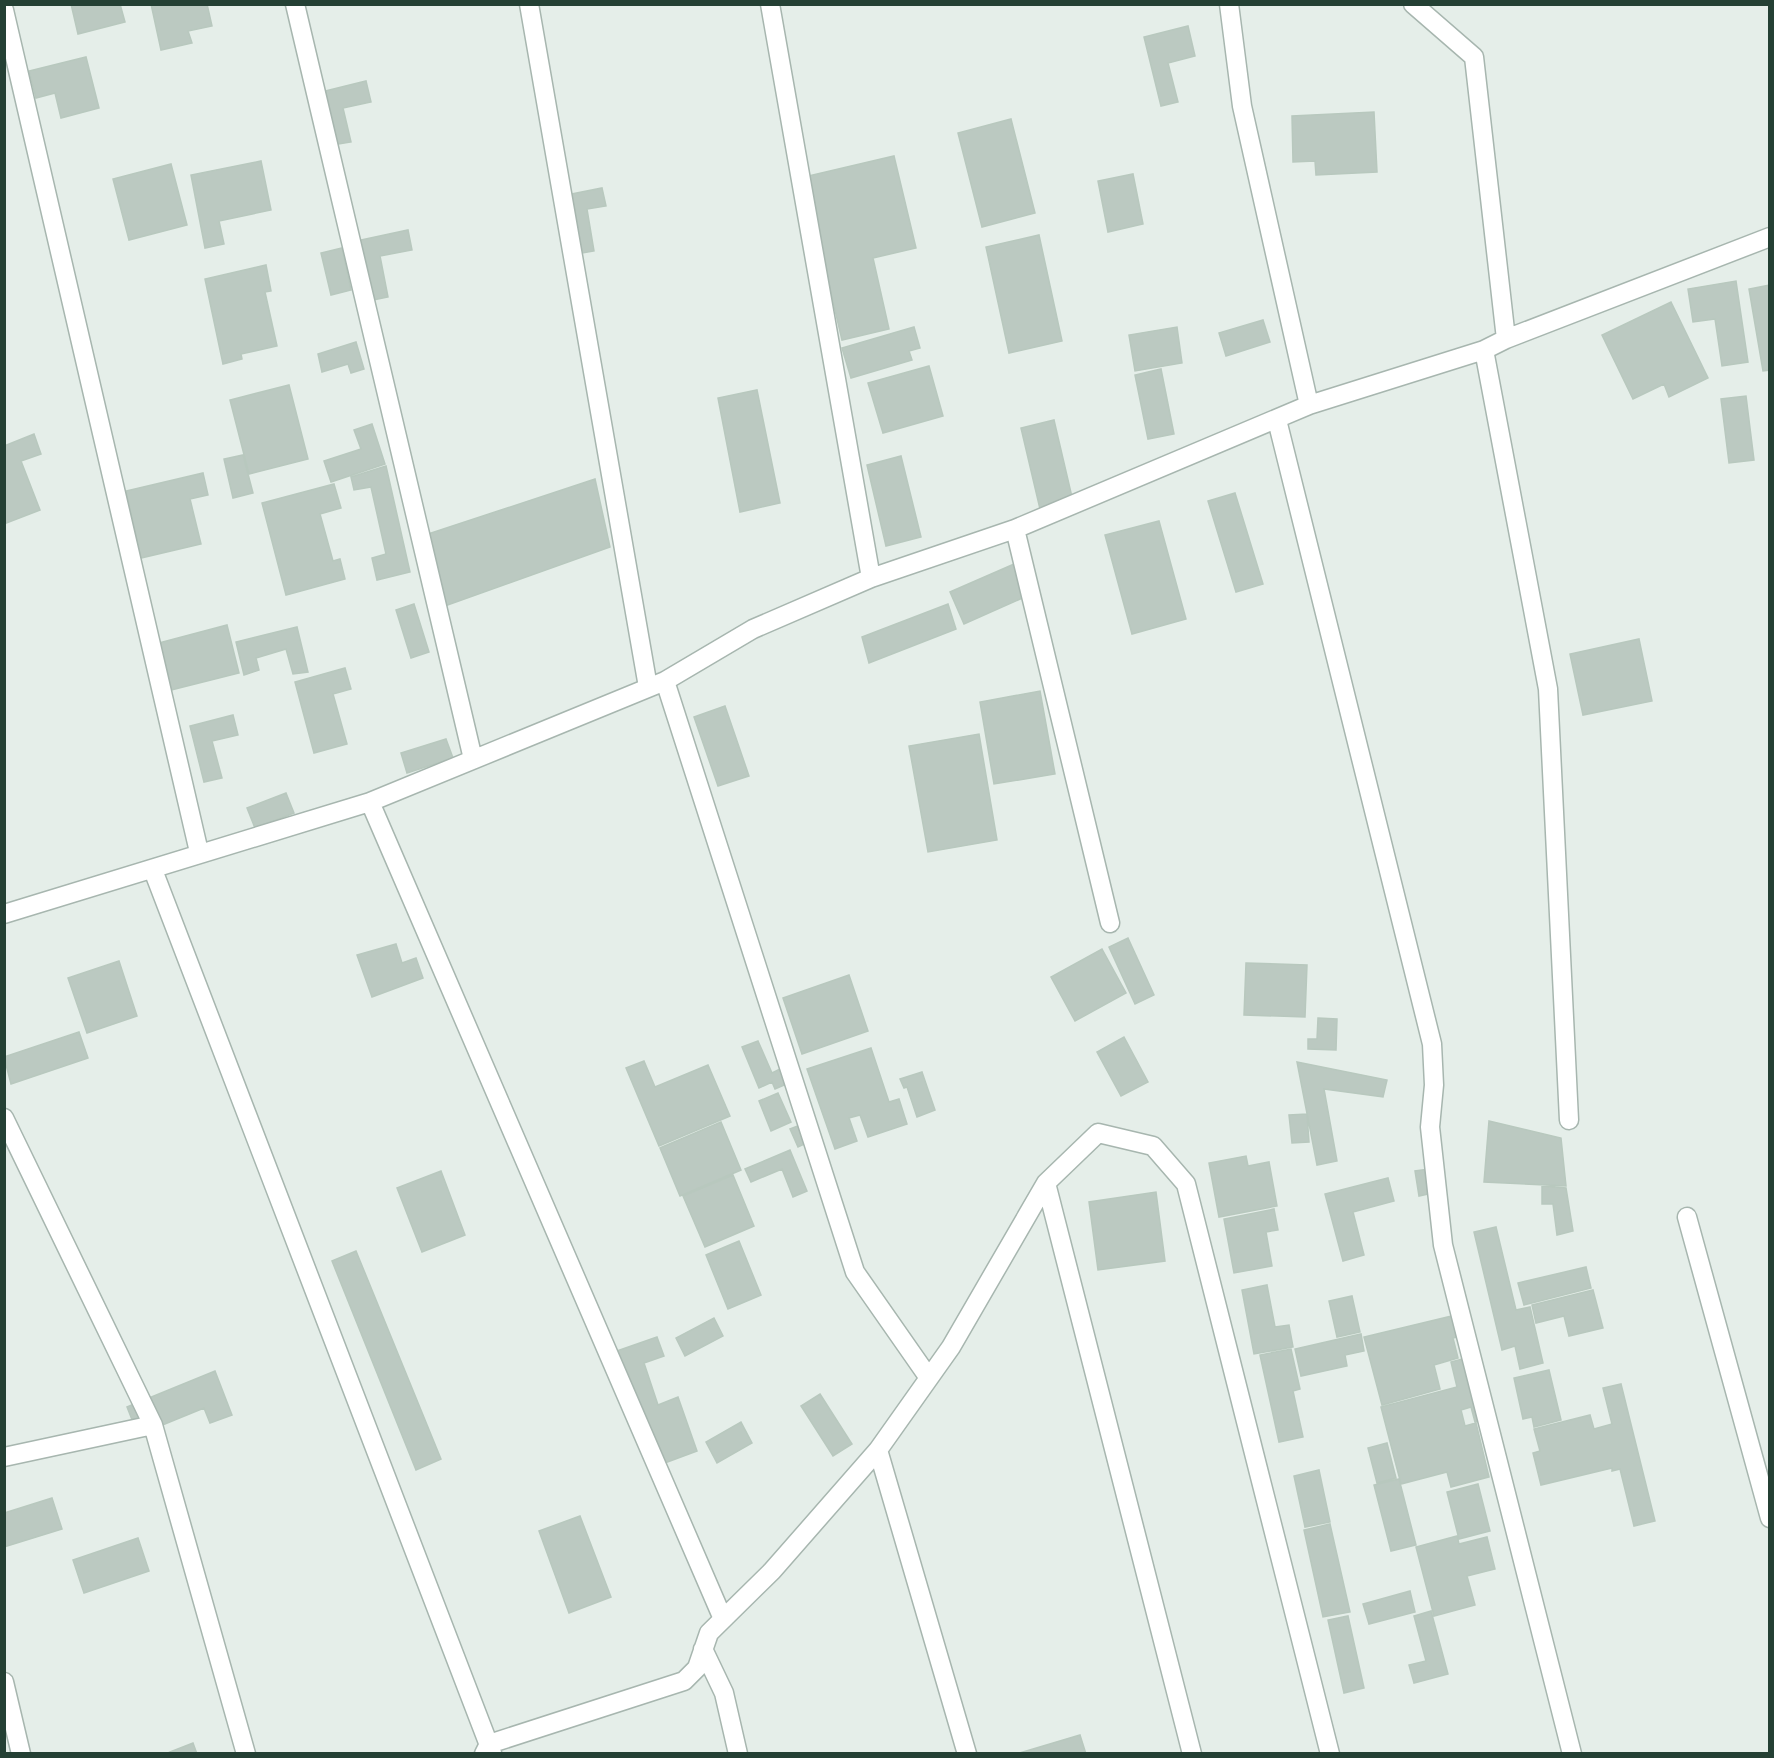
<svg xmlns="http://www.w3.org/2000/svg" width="1774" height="1758" font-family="'DejaVu Sans',sans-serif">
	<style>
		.building { fill: #bbc9c1; stroke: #b8c8be; stroke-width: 1.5 }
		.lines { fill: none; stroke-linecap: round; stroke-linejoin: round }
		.minor-casing { stroke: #a7b6af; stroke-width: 21 }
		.minor { stroke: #fff; stroke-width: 18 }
	</style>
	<rect width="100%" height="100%" fill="#e5eee9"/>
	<path class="building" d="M71 4H120L125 22 78 34Z
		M151 4H207L212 26 188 31 192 43 161 50Z
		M1188 26 1195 56 1168 63 1178 102 1161 106 1144 37Z
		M86 57 99 108 61 118 55 93 36 98 29 71Z
		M366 81 371 102 343 108 351 142 333 145 321 92Z
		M1374 112 1377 172 1316 175 1315 161 1293 162 1292 116Z
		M1011 119 1035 213 982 227 958 133Z
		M894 156 916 248 873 258 889 329 842 340 804 177Z
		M261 161 271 210 219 221 224 244 205 248 191 175Z
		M171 164 187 225 129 240 113 179Z
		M1133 174 1143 224 1108 232 1098 181Z
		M602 188 606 206 587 209 594 251 577 254 566 195Z
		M408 230 412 250 380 256 388 297 368 301 356 241Z
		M1039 235 1062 341 1009 353 986 247Z
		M342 248 351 290 331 295 321 253Z
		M266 265 271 291 265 292 277 346 241 354 242 359 223 364 205 279Z
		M1736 281 1748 362 1722 366 1715 319 1693 322 1688 289Z
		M1770 285V370L1763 371 1749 289Z
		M1671 302 1708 378 1669 397 1664 384 1633 399 1602 335Z
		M1263 320 1270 342 1226 356 1219 333Z
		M914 327 920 348 909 351 912 360 851 378 842 348Z
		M1177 327 1182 363 1135 371 1129 335Z
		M356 342 364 369 351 373 348 364 322 372 318 354Z
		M929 366 943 416 883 433 868 383Z
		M1161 369 1174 434 1148 439 1135 375Z
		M289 385 308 459 249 474 230 400Z
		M757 390 780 503 740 512 718 398Z
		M1746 396 1754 460 1729 463 1721 399Z
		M1054 420 1072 497 1040 509 1021 428Z
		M372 424 385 464 331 482 324 461 361 449 354 430Z
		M34 434 41 454 21 461 40 510 4 524V446Z
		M243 455 253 493 233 498 224 459Z
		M901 456 921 537 886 546 867 465Z
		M386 466 410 572 377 580 372 558 386 554 371 487 354 490 351 477Z
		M203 473 208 495 190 499 201 544 141 558 126 491Z
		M595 479 610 547 442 607 422 536Z
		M334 484 341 508 320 514 333 561 340 559 345 579 286 595 262 503Z
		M1235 493 1263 584 1236 592 1208 501Z
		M1159 521 1186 619 1132 634 1105 535Z
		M1014 564 1027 596 964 624 950 592Z
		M414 604 429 652 411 658 396 610Z
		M948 604 956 629 869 663 862 637Z
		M227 625 239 673 167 691 155 644Z
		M297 627 308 672 293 674 286 649 256 658 259 670 244 675 236 642Z
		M1639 639 1652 701 1583 715 1570 654Z
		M345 668 351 689 333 694 347 744 314 753 295 682Z
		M1040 691 1055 774 994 784 980 702Z
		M725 706 749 776 718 786 694 717Z
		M233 715 238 735 212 741 222 778 204 782 190 726Z
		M979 734 997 840 928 852 909 746Z
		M446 739 453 758 407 773 401 753Z
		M286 793 294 813 255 828 247 808Z
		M1128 938 1154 995 1135 1004 1109 947Z
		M396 944 402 963 416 958 423 978 372 997 357 955Z
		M1102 949 1126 993 1075 1021 1051 977Z
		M119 961 137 1016 87 1033 68 978Z
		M1246 963 1307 965 1305 1017 1244 1015Z
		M849 975 868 1031 802 1054 783 998Z
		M1318 1018 1337 1019 1336 1050 1308 1049V1039H1317Z
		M79 1032 88 1058 11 1084 4 1057Z
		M1124 1037 1148 1082 1121 1096 1097 1052Z
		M758 1041 772 1073 784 1067 791 1082 775 1089 772 1082 759 1088 742 1047Z
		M871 1048 889 1102 899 1099 907 1124 868 1137 860 1115 849 1118 857 1141 835 1149 807 1069Z
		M644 1061 655 1087 708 1065 730 1116 659 1146 626 1068Z
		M1297 1062 1387 1080 1383 1097 1324 1089 1337 1161 1317 1165Z
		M922 1072 935 1110 917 1117 907 1087 904 1088 900 1079Z
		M778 1093 791 1122 771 1131 759 1101Z
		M1307 1114 1309 1142 1292 1143 1289 1115Z
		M1489 1121 1561 1138 1566 1186 1484 1182Z
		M721 1122 741 1170 680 1196 660 1148Z
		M803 1124 811 1141 798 1147 790 1129Z
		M790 1150 807 1191 793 1197 782 1169 751 1182 745 1169Z
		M1246 1156 1248 1166 1269 1162 1277 1206 1219 1217 1209 1163Z
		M1429 1169 1433 1193 1419 1196 1415 1171Z
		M441 1171 465 1235 422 1252 397 1188Z
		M733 1175 754 1226 705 1247 683 1196Z
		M1388 1178 1394 1201 1353 1212 1364 1255 1343 1261 1325 1194Z
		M1542 1186 1566 1188 1573 1231 1557 1235 1553 1204H1542Z
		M1156 1192 1165 1261 1098 1270 1089 1202Z
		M1274 1209 1278 1230 1266 1232 1272 1266 1234 1273 1224 1219Z
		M1496 1227 1516 1310 1530 1307 1543 1363 1520 1369 1515 1346 1502 1350 1474 1232Z
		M739 1241 761 1295 728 1309 706 1255Z
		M356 1251 441 1459 416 1470 332 1261Z
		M1586 1267 1591 1288 1524 1305 1518 1283Z
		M1267 1285 1275 1327 1289 1325 1293 1347 1254 1354 1242 1290Z
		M1593 1290 1603 1328 1569 1336 1564 1316 1536 1323 1532 1305Z
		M1352 1296 1360 1332 1337 1337 1329 1301Z
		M1456 1315 1462 1336 1453 1338 1458 1358 1434 1365 1440 1389 1382 1405 1364 1337Z
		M714 1318 723 1336 685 1356 676 1338Z
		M1361 1334 1364 1351 1345 1355 1347 1366 1301 1376 1295 1349Z
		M657 1337 664 1356 644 1363 658 1405 678 1397 697 1451 654 1467 614 1352Z
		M1291 1349 1300 1389 1293 1391 1303 1437 1279 1442 1260 1355Z
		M1470 1357 1486 1419 1475 1422 1471 1407 1461 1410 1465 1426 1476 1423 1489 1477 1451 1487 1447 1472 1401 1484 1381 1407 1457 1387 1451 1362Z
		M1549 1370 1561 1420 1534 1427 1532 1417 1523 1419 1514 1378Z
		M215 1371 232 1415 210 1423 204 1408 138 1435 127 1407Z
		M1621 1384 1655 1521 1634 1526 1620 1469 1612 1471V1468L1541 1485 1533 1453 1540 1451 1534 1429 1590 1415 1594 1429 1612 1424 1603 1388Z
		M820 1394 852 1444 833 1456 801 1406Z
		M741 1422 752 1443 717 1463 706 1442Z
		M1387 1443 1396 1478 1377 1483 1368 1448Z
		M1319 1470 1330 1522 1305 1527 1294 1476Z
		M1399 1479 1416 1545 1391 1551 1374 1485Z
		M1478 1484 1490 1531 1459 1539 1447 1492Z
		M52 1498 62 1529 4 1547V1513Z
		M580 1516 611 1597 569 1613 539 1531Z
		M1330 1524 1350 1612 1323 1617 1304 1530Z
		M1457 1536 1459 1544 1487 1537 1495 1569 1467 1576 1475 1605 1434 1616 1416 1547Z
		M138 1538 149 1571 84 1593 73 1560Z
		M1410 1591 1415 1612 1369 1624 1363 1604Z
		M1431 1611 1448 1674 1414 1683 1409 1665 1426 1661 1414 1616Z
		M1348 1616 1364 1688 1344 1693 1328 1620Z
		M1080 1735 1086 1754H1016Z
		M193 1743 197 1754H166L170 1752Z"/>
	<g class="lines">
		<g class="minor-casing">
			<path id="minor" d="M295 4 473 759
				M529 4 648 687
				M770 4 871 578
				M1229 4 1242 106 1309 405
				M1413 4 1474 57 1506 339
				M4 10 199 852
				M1484 350 1548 689 1569 1120
				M1277 420 1432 1044 1434 1085 1430 1127 1443 1245 1572 1754
				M1015 529 1110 923
				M665 681 855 1272 929 1378
				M370 802 723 1619
				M153 870 492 1753
				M4 914 370 802 665 681 753 629 871 578 1015 529 1309 405 1484 350 1506 339 1770 237
				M4 1118 153 1425 246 1754
				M1046 1183 1192 1754
				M1687 1217 1770 1518
				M878 1450 967 1754
				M4 1457 153 1425
				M703 1649 724 1693 738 1754
				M4 1682 21 1754
				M484 1754 489 1744 684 1681 697 1668 709 1633 772 1571 878 1450 951 1347 1046 1183 1098 1133 1153 1146 1186 1184 1330 1754"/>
		</g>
		<use href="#minor" class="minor"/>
	</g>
	<rect width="1774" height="1758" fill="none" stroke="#244034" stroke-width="12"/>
</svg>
